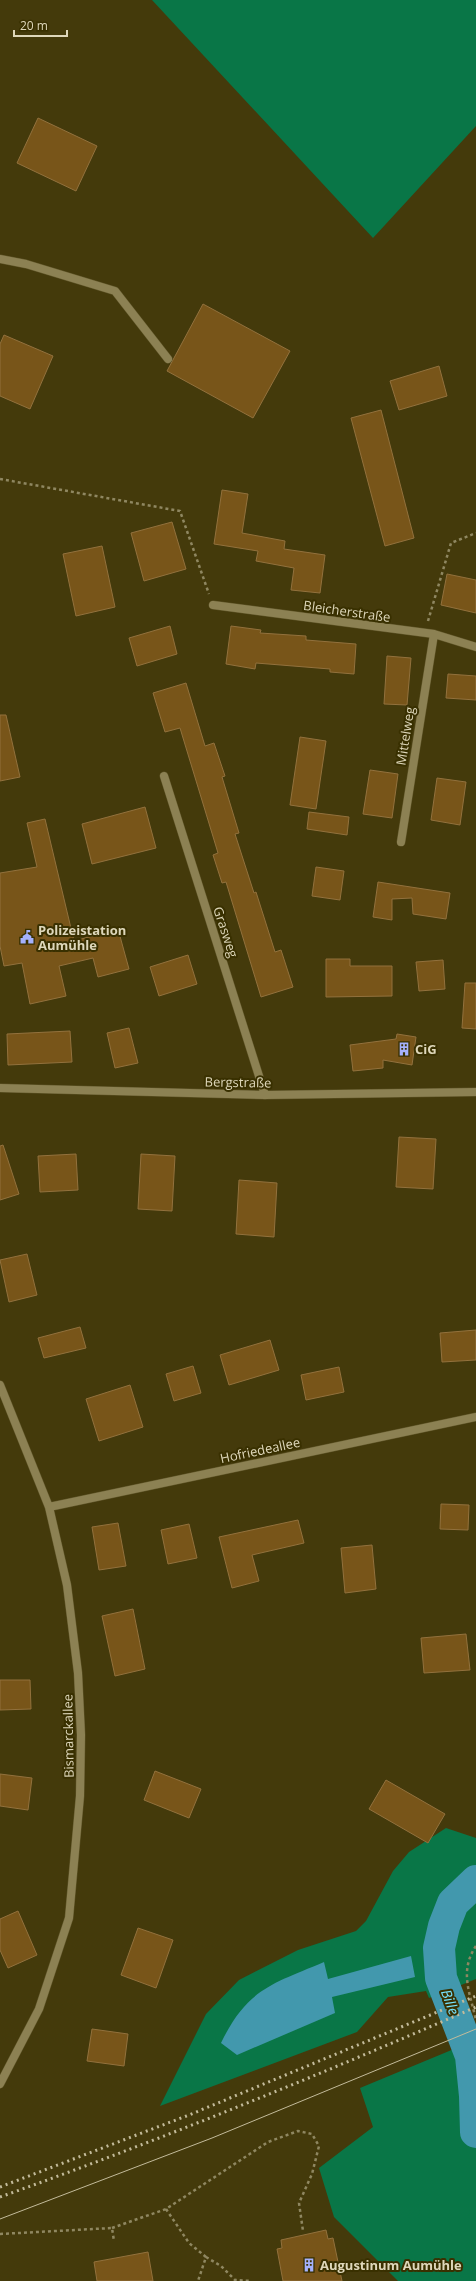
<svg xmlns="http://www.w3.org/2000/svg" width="476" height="2281" font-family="'Open Sans',sans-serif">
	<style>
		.forest { fill: #097647 }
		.water { fill: #4298ad }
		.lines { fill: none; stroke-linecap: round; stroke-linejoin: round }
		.river { stroke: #4298ad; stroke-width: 32 }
		.building { fill: #785519; stroke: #92713d }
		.service-casing { stroke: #60562a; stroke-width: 9 }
		.minor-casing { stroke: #60562a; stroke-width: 9 }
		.tertiary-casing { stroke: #60562a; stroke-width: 9 }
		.path { stroke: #8f8761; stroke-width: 2.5; stroke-dasharray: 3 3; stroke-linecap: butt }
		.service { stroke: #8c8153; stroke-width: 8 }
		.minor { stroke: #8c8153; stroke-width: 8 }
		.tertiary { stroke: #8c8153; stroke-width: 8 }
		.tram { stroke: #c3bb9b; stroke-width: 1 }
		.rail { stroke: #c3bb9b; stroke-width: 3; stroke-dasharray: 2 4; stroke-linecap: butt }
		.labels { text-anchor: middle; stroke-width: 4; stroke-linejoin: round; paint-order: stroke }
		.street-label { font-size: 13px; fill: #ded7ba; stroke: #393000 }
		.poi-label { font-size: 13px; font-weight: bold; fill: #ded7ba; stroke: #393000; text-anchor: start }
		.water-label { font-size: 14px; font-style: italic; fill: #77e2fd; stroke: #393000 }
	</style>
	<rect width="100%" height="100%" fill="#443a0b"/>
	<path class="forest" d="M152 0H476V126L373 238Z
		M446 1828 476 1838V1979L429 1998 426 1991 388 1997 357 2032 160 2106 206 2014 239 1980 298 1950 356 1931 366 1921 393 1871 409 1852Z
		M466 2044 476 2055V2281H398L334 2217 319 2168 373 2127 360 2088Z"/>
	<path class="water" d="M411 1956 415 1977 332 1997 335 2013 237 2055 221 2043C247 1989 272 1984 324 1962L328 1979Z"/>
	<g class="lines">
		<path class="river" d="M476 1881 453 1903 444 1926 439 1948 441 1978 471 2056 475 2096 476 2132"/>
	</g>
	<path class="building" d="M38 118 97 146 76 191 17 163Z
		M203 304 290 351 253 418 167 371Z
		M4 335 53 356 30 409 0 396V344Z
		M439 366 447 396 399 410 390 381Z
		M381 410 414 538 385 546 351 418Z
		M222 490 248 494 242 533 285 541 284 549 325 555 320 593 291 590 294 568 256 561 258 551 214 544Z
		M172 522 186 569 144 581 131 533Z
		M102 546 115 607 76 616 63 554Z
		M447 574 476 580V613L441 605Z
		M170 626 177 654 137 666 129 638Z
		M231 626 261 630 260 633 306 636V640L356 644 354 674 330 672V669L256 663 255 669 226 664Z
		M387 656 411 658 407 705 384 704Z
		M448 674 476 676V700L446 698Z
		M186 683 205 746 214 743 225 776 222 777 239 833 235 834 254 893 256 892 275 952 281 950 293 987 261 997 226 882 222 883 213 855 218 853 180 728 165 732 153 693Z
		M0 715H6L20 777 0 781Z
		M300 737 326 741 316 809 290 805Z
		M370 770 398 774 392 818 363 814Z
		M437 778 466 782 460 825 431 820Z
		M145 807 156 848 92 864 82 824Z
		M309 812 349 817 347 835 307 829Z
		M45 819 74 941 118 929 129 969 98 977 93 958 59 966 66 996 30 1004 22 963 4 966 0 946V873L37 867 27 823Z
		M316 867 344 871 340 900 312 896Z
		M378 882 450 893 446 919 413 914 412 898 392 899V920L373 917Z
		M188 955 197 984 159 996 150 967Z
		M326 959H350V966H392V996L326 997Z
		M443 960 445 989 419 991 416 962Z
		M465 983H476V1029L462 1028Z
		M129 1028 138 1063 115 1068 107 1033Z
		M70 1031 72 1062 8 1065 7 1034Z
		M397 1034 416 1037 412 1065 383 1060V1068L353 1071 350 1045 396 1039Z
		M399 1137 436 1139 433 1189 396 1187Z
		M3 1145 19 1194 0 1200V1146Z
		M76 1154 78 1190 40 1192 38 1156Z
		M141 1154 175 1156 172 1211 138 1209Z
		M239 1180 277 1183 274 1237 236 1234Z
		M27 1254 37 1295 9 1302 0 1260Z
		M80 1327 86 1348 44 1358 38 1338Z
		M476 1330V1360L442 1362 440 1333Z
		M270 1340 279 1370 229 1385 220 1355Z
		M193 1366 201 1393 174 1401 166 1374Z
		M339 1367 344 1392 306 1400 301 1375Z
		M130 1385 143 1427 99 1441 86 1399Z
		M441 1504 469 1505 468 1530 440 1529Z
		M298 1520 304 1543 252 1555 259 1581 232 1588 219 1537Z
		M118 1523 126 1566 99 1570 92 1527Z
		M189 1524 197 1558 168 1564 161 1530Z
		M372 1545 376 1589 345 1593 341 1548Z
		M133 1609 145 1669 115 1676 102 1616Z
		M466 1634 470 1670 424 1673 421 1638Z
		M0 1680H30L31 1709 0 1710Z
		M155 1771 201 1789 189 1818 144 1800Z
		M0 1774 32 1778 28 1810 0 1806Z
		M386 1780 445 1814 428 1843 369 1809Z
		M18 1911 37 1955 8 1968 0 1950V1919Z
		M138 1928 173 1940 156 1988 121 1975Z
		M92 2029 128 2034 124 2066 87 2061Z
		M326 2230 328 2239 333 2238 342 2281H283L277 2249 282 2248 281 2240Z
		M148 2252 153 2281H97L94 2262Z"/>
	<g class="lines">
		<g class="service-casing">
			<path id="service" d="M0 259 26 264 115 291 168 359"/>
		</g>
		<g class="minor-casing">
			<path id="minor" d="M213 605 434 634 476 647
				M164 776 265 1095
				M401 842 434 634
				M0 1385 49 1507 67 1585 78 1673 81 1735 80 1796 69 1918 39 2009 0 2084
				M49 1507 476 1417"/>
		</g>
		<g class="tertiary-casing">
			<path id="tertiary" d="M0 1088 265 1095 476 1092"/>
		</g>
		<path class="path" d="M0 479 180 511 209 594
			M428 621 451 543 476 533
			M476 1946C459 1971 470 1993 476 2020
			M166 2209 189 2243 206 2257 198 2281
			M112 2228 166 2209 268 2142 298 2131 312 2134 319 2146 312 2174 299 2203 303 2231
			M0 2234 112 2228 114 2241
			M206 2257 221 2266 235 2280 251 2281"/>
		<use href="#service" class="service"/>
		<use href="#minor" class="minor"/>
		<use href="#tertiary" class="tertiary"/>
		<path class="tram" d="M0 2219 212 2138 476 2029"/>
		<path class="rail" d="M0 2187 189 2115 476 1996
			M0 2197C161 2140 319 2075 476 2007"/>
	</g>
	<defs>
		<g id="civic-bare" transform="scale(1.08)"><path d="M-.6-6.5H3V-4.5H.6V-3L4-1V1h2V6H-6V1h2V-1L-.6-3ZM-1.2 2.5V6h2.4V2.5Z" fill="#a5b1fc" stroke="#393000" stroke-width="2.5" paint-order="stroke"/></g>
		<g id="building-bare" transform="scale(1.08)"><path d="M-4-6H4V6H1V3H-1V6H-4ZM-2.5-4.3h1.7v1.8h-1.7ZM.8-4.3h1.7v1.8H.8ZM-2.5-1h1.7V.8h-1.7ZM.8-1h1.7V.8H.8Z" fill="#a5b1fc" stroke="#393000" stroke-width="2.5" paint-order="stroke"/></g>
	</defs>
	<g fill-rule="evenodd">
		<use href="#civic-bare" x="27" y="937"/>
		<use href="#building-bare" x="404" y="1049"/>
		<use href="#building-bare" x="309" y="2265"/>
	</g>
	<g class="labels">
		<g class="street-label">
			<text transform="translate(347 611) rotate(8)" y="5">Bleicherstraße</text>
			<text transform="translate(405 736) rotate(-81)" y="5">Mittelweg</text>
			<text transform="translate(226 932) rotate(72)" y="5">Grasweg</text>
			<text transform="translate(238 1082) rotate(1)" y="5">Bergstraße</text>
			<text transform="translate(260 1450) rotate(-12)" y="5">Hofriedeallee</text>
			<text transform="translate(68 1736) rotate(-91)" y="5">Bismarckallee</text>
		</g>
		<g class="poi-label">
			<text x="38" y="935">Polizeistation<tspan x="38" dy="15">Aumühle</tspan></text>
			<text x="415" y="1054">CiG</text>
			<text x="320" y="2270">Augustinum Aumühle</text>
		</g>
		<g class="water-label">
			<text transform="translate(450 2002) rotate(69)" y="5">Bille</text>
		</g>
	</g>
	<path d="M14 30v6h53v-6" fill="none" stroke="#ded7ba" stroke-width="2"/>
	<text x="20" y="30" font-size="12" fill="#ded7ba" stroke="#393000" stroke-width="3" paint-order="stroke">20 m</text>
</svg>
